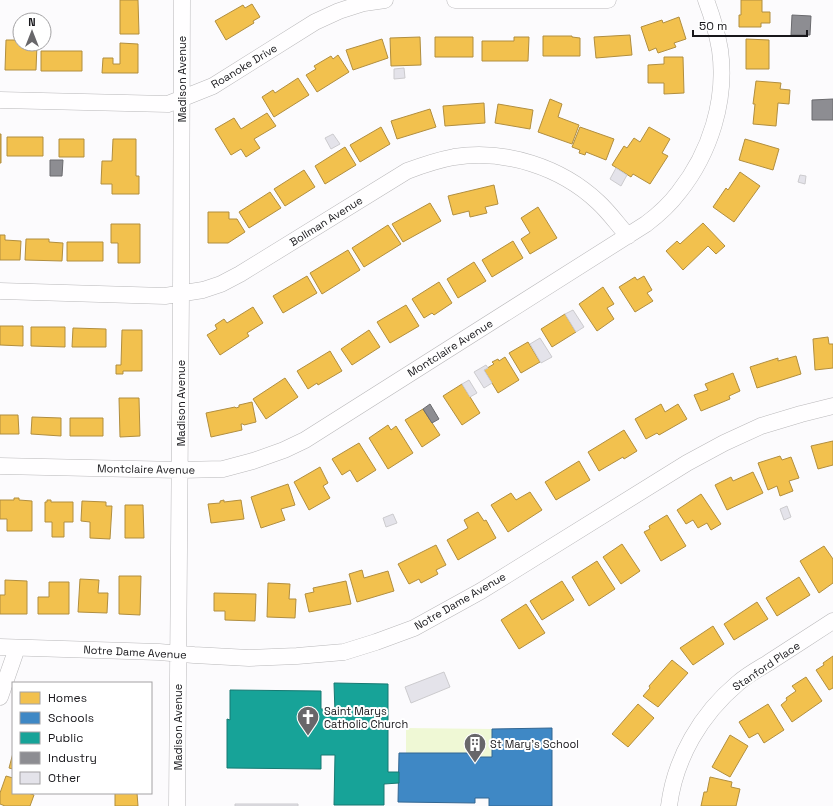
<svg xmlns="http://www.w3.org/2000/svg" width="833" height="806" font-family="'Space Grotesk',sans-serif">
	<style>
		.green { fill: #eff8d5 }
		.homes { fill: #f2c14e; stroke: #b18e3f }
		.schools { fill: #3f88c5; stroke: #336692 }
		.public { fill: #17a398; stroke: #177972 }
		.industry { fill: #8d8d92; stroke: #6a6a6e }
		.building { fill: #e4e3ea; stroke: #cccbce }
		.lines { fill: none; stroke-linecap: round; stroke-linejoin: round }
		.minor-casing { stroke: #b9b8ba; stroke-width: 17 }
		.minor { stroke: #fffeff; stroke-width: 16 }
		.labels { text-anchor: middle; stroke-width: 4; stroke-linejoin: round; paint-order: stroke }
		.street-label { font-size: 11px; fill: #18171b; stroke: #fff }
		.poi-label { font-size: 11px; fill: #18171b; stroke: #fff; text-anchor: start }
	</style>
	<rect width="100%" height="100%" fill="#fcfbfd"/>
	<path class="green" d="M406 728 492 729V757H476V753H406Z"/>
	<path class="homes" d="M120 0H138L139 34H120Z
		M741 0H762V12H770V23H761V27H739V15H741Z
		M252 4 260 17 253 21 254 23 226 40 215 21 243 5 245 8Z
		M679 17 686 39 674 43 676 47 658 53 656 48 649 51 641 27 662 20 663 23Z
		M630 35 632 55 596 58 594 37Z
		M543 36H572V37L580 38V56H543Z
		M420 37 421 65 391 66 390 38Z
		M435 37H473V57H435Z
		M514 37H529L528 61H482V41H514Z
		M382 39 388 58 353 70 346 50Z
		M746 39 769 40V69H746Z
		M6 40H20V44H37L36 70H5Z
		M120 43 138 44V73H102L103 58H113V64H120Z
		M41 51H82V71H41Z
		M338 55 349 72 317 92 306 75 316 69 314 66 331 56 333 59Z
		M664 57H683L684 93 664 94V83H648V65L664 64Z
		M298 78 309 95 274 117 262 97 273 90 275 93Z
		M756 81 781 83 780 89 790 90 789 104 778 103 776 126 753 124 755 104H753Z
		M550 99 562 104 558 117 579 125 572 144 538 132Z
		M484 103 485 123 445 126 443 106Z
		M498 104 533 110 530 129 495 123Z
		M430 109 436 127 397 139 391 121Z
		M267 113 276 126 254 139 260 148 246 157 241 149 231 155 215 129 234 118 241 129Z
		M381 127 390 144 360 162 350 145Z
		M580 127 614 139 606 160 586 152 585 155 579 153 580 150 572 147Z
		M649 127 670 139 662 153 668 156 650 184 633 174 631 177 612 165 624 146 627 148 634 138 640 142Z
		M0 134H1V163H0Z
		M7 137H43V156H7Z
		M59 139H84V157H59Z
		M113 139H136V176H139V194H112V184H101L102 161H112Z
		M745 139 779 149 773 170 739 160Z
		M345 147 356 165 325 184 315 166Z
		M304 170 315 187 285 206 274 189Z
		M740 172 760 186 734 222 713 207 726 188 728 190Z
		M494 185 498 204 485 207 487 213 470 217 469 211 453 215 448 196Z
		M270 192 281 208 249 228 239 212Z
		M430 203 441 221 403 242 392 224Z
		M538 207 557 238 530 254 521 239 530 233 521 218Z
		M208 212H229V219H237L245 232 228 243H208Z
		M703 223 725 246 716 254 708 246 683 270 666 251 677 241 680 244Z
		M111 224H140V263H118V243H111Z
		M388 225 401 244 364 267 352 248Z
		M0 235H5V240L21 241 20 260H0Z
		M26 239H49V242L63 243 62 261 25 260Z
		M513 241 523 258 492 277 482 260Z
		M67 242H103V261H67Z
		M348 250 360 270 322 294 310 273Z
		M474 262 486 281 458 298 447 279Z
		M307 276 317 293 283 313 273 296Z
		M644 276 652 290 647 293 653 301 635 312 619 287 635 277 637 280Z
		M439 282 452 303 434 315 432 313 424 318 412 299Z
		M603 287 614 304 607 308 614 319 597 331 579 304Z
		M406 305 419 326 390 343 377 322Z
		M253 307 263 323 247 333 249 336 220 355 207 335 217 329 215 325 224 319 227 323Z
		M565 314 576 332 552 347 541 329Z
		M0 326H23V346L0 345Z
		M31 327H65V347L31 346Z
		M73 328 106 329V347H72Z
		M122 330H142V371H123V374H116V365H121Z
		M369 330 380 347 352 365 341 349Z
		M828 337 829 344H833V368L815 370 813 339Z
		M528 342 540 362 521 373 509 353Z
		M330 351 342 371 318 385 317 383 308 389 297 371Z
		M796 356 801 374 757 388 750 367 778 358V361Z
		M505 357 519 380 498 393 484 370 494 364 492 362 498 359 499 361Z
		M733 373 740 391 729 396 730 399 701 411 694 395 708 390 705 384Z
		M285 378 298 397 266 419 253 399Z
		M462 384 480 413 462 425 443 396Z
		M119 398H139L140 436 120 437Z
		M252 402 256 422 244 425 243 424H241L242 430 211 437 206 413 235 407 236 408 239 407V405Z
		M661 404 665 412 678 404 687 419 659 435 657 433 646 439 635 419Z
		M423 409 440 435 422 447 405 420Z
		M0 415H18L19 434H0Z
		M32 417 61 418V436L31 434Z
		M70 418H103V436H70Z
		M388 425 391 430 396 426 413 453 388 469 369 438Z
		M624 430 637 451 624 459 623 457 599 471 588 452Z
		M833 441V465L818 469 811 446Z
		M359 443 376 470 357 482 350 470 342 475 332 459Z
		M780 456 782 460 791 457 799 478 789 481 793 491 780 496 777 486 768 490 758 463Z
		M579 461 590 480 556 500 545 482Z
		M320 467 328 483 323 486 330 498 309 510 294 482Z
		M753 472 763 493 727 510 715 485 731 477 733 481Z
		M288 484 295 505 281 509 285 520 261 528 251 497Z
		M530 492 542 510 508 532 491 505 511 493 516 500Z
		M701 494 721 524 711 530 707 523 698 528 693 520 686 524 677 510Z
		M14 498H19V500L32 501V531H7V519H0V500H14Z
		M47 500H51V502H73V522H64V537H52V522H45V502H47Z
		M224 500V502L241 500 244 519 211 523 208 504 220 503V501Z
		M82 501 106 502V506H112L110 539 90 538V522L81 521Z
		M125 505H143L144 538H125Z
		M478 512 484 521 486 520 496 538 458 560 447 540 468 528 464 520Z
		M667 515 686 546 661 561 644 532 650 529 649 526Z
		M622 544 640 571 621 584 603 557Z
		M436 545 446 565 436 570 438 574 421 583 419 579 409 584 398 564Z
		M824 546 833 559V583L819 593 800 561Z
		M597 561 615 589 589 606 572 577Z
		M362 570 364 578 388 571 394 591 357 602 349 574Z
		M119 576H141L140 615 119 614Z
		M799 577 810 595 777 616 766 598Z
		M80 579 99 580 98 593H108L107 613 78 612Z
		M5 580 27 581V614H0V595H5Z
		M346 581 351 604 309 612 305 594 314 592 313 588Z
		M562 581 574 600 542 620 530 601Z
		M49 582H69V614H38V597H49Z
		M268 583 290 584 289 599H296L295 618 267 617Z
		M214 593 256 594 255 621 225 620V611H214Z
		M757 602 768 619 734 640 724 624Z
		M526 604 545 633 519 649 501 620Z
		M713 626 724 644 693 665 680 648Z
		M833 656V688L829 690 816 670 824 665 823 663Z
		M672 660 688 673 658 707 643 696 650 688 649 686Z
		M806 677 822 701 792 722 781 705 787 700 786 698 796 691 792 686Z
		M638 704 654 718 628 747 612 734Z
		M768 704 784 730 764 743 758 733 749 738 739 722Z
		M730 735 748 746 730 777 712 767Z
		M13 753V769L9 768Z
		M6 776 13 778V793H28L34 795 30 806H5L0 804V793Z
		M710 777 732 782 731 787 740 789 736 806H701L704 792H707Z
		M115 793H137L138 806H115Z"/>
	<path class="schools" d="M552 728V806H489V798H475V803L398 802 399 753H476V757H492V729Z"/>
	<path class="public" d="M334 683 388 684V772H399V783L384 784V805H334L335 755H321V769L227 768V719L230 720V690L321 691V709H326L325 713H335Z"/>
	<path class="industry" d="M792 15 811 16 810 35H791Z
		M833 99V120H812V100Z
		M50 160H63L62 176H50Z
		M430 404 439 419 432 423 423 409Z"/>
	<path class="building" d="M404 68 405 78 394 79V69Z
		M333 134 340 144 331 149 325 138Z
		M616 168 627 175 621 186 610 179Z
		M800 175 806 176 805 184 798 182Z
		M573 310 584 327 576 332 565 314Z
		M540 338 552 357 541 363 530 344Z
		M486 365 488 368 484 370 492 383 484 388 474 372Z
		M469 380 477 393 470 397 462 384Z
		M787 506 791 517 784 520 780 509Z
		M393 514 397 523 386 527 383 518Z
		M444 672 450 687 411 703 405 687Z
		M235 804H298V806H235Z"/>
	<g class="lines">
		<g class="minor-casing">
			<path id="minor" d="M455 0H608
				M0 100 168 104 213 86 315 22 339 11 364 3 385 0
				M0 291 165 296 203 290 221 284 240 274 407 171C423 165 438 160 454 157 505 149 561 167 598 202 609 212 618 225 628 236
				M0 466 180 470 223 469 253 461 284 450 305 440 646 224C658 215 670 204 679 192 710 153 727 100 720 50 717 32 712 16 706 0
				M0 647 159 652 194 655 249 658 297 656 344 652 376 642 414 628 481 591 687 463 724 443 761 426 801 414 833 406
				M0 697 17 648
				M177 806 181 293 182 0
				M669 806C675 758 701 714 738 683 747 675 758 669 768 663 790 649 811 635 833 621"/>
		</g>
		<use href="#minor" class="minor"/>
	</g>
	<defs>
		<g id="church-pin" transform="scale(1.15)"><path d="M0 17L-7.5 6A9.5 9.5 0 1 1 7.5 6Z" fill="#68676a" stroke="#fff"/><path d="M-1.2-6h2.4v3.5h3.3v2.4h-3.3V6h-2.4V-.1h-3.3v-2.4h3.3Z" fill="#fff"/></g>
		<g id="building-pin" transform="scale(1.15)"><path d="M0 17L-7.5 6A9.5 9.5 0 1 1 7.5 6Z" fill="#68676a" stroke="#fff"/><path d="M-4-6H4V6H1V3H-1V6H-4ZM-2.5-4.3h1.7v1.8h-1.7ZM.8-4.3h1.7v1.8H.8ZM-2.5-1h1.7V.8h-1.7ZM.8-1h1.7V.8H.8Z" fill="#fff"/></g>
	</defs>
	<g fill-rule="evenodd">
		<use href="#church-pin" x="308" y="717"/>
		<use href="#building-pin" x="475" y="744"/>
	</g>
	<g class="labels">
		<g class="street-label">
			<text transform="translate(244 66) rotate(-31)" y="4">Roanoke Drive</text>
			<text transform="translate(182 79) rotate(-90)" y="4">Madison Avenue</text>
			<text transform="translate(326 221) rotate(-32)" y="4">Bollman Avenue</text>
			<text transform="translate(450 348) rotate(-32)" y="4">Montclaire Avenue</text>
			<text transform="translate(181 403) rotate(-90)" y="4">Madison Avenue</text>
			<text transform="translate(146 469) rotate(1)" y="4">Montclaire Avenue</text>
			<text transform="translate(460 601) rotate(-30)" y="4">Notre Dame Avenue</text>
			<text transform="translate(135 652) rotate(3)" y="4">Notre Dame Avenue</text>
			<text transform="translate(766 666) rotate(-34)" y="4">Stanford Place</text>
			<text transform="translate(178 727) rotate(-90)" y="4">Madison Avenue</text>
		</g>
		<g class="poi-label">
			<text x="324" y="715">Saint Marys<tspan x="324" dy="13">Catholic Church</tspan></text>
			<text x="490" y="748">St Mary's School</text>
		</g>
	</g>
	<rect x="12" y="682" width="140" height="112" fill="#ffffff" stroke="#a3a2a4"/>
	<rect x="20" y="692" width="20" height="12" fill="#f2c14e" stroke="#a3a2a4"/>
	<text x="48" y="702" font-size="12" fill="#18171b">Homes</text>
	<rect x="20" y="712" width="20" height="12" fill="#3f88c5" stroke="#a3a2a4"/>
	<text x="48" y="722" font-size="12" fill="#18171b">Schools</text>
	<rect x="20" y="732" width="20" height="12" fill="#17a398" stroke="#a3a2a4"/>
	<text x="48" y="742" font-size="12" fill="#18171b">Public</text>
	<rect x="20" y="752" width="20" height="12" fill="#8d8d92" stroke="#a3a2a4"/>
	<text x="48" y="762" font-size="12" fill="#18171b">Industry</text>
	<rect x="20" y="772" width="20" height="12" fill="#e4e3ea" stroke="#a3a2a4"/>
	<text x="48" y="782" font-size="12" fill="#18171b">Other</text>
	<g transform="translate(32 32)"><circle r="19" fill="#ffffff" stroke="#a3a2a4"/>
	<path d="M0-3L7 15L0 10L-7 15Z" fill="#68676a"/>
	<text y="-6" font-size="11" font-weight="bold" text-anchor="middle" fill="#18171b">N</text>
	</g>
	<path d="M693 30v6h114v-6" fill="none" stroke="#18171b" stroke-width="2"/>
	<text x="699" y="30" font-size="12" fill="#18171b" stroke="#ffffff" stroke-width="3" paint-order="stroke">50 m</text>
</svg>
